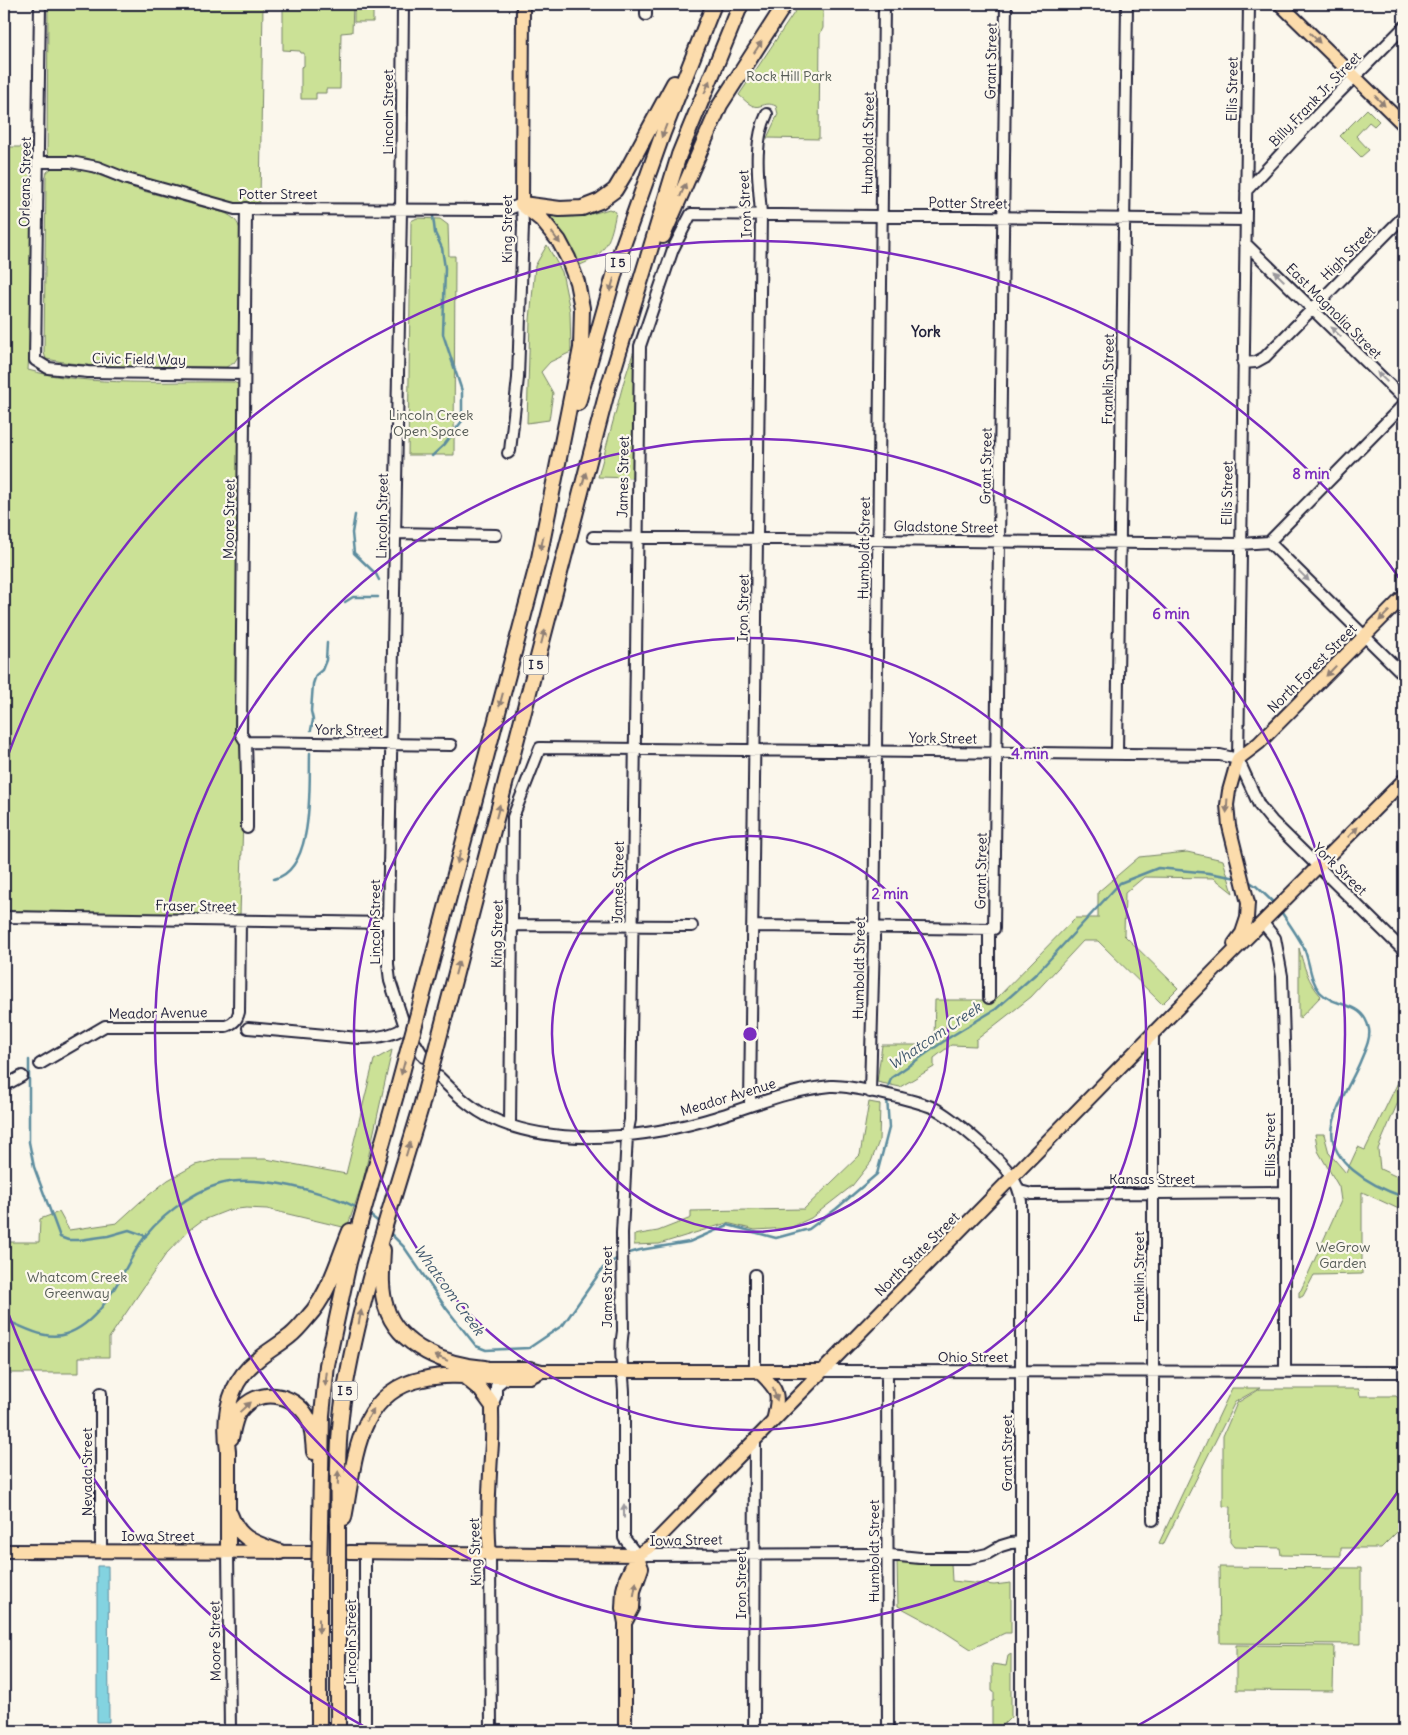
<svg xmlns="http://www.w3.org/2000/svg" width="1408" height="1735" font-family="Delius,sans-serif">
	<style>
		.green { fill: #cbe196; stroke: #768268 }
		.water { fill: #83d3e0; stroke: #5c8c9e }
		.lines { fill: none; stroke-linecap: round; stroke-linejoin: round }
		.stream { stroke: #5c8c9e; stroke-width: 2.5 }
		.minor-casing { stroke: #22223b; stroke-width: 14 }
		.major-casing { stroke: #22223b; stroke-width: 16 }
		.highway-casing { stroke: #22223b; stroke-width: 18 }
		.minor { stroke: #fbf7ec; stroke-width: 10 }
		.major { stroke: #fcdcac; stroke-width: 12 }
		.highway { stroke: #fcdcac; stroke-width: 14 }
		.highway-bridge-casing { stroke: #22223b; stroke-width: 18; stroke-linecap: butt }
		.highway-bridge { stroke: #fcdcac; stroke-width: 14 }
		.oneway { fill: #8f7f74 }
		.oneway2 { fill: #99979c }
		.ring { fill: none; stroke: #7b2cbf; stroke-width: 2.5 }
		.labels { text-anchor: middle; stroke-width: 4.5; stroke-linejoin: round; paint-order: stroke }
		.shield { fill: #fbf7ec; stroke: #636270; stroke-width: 1 }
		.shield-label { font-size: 12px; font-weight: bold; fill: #22223b }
		.street-label { font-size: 14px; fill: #22223b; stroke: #fbf7ec }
		.park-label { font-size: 14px; fill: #555b56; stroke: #fbf7ec }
		.neighbourhood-label { font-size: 15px; font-weight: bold; fill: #22223b; stroke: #fbf7ec }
		.water-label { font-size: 15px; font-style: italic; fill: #3f576d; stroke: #fbf7ec }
		.centre { fill: #7b2cbf; stroke: #fbf7ec; stroke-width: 2.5 }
		.ring-label { font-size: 15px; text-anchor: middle; font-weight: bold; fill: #7b2cbf; stroke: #fbf7ec; stroke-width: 4.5; stroke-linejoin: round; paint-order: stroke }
	</style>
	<rect width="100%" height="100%" fill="#fbf7ec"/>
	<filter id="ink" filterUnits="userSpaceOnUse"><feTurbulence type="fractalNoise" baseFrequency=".02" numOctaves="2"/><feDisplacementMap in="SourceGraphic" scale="10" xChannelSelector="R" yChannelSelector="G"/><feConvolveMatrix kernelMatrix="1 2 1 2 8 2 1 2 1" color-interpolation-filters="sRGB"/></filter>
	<g filter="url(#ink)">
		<path class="green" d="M48 4H263L260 202 238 205 134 176 87 158H55L48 156 47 150Z
			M283 4H353L352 32 341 33 340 89H326V93H316V99H301V67L304 66V53H301L300 51 283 50Z
			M354 4H373V22H354Z
			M800 4H823V28L820 34 819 139 767 138 778 114 776 106C769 103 767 104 760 106 752 109 745 100 739 95Z
			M1367 109 1379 121 1374 126 1369 122 1356 136 1369 150 1361 157 1340 136Z
			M4 147H29L32 171 30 333 28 370C90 387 169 381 233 382L238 384 240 388 236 729 238 739 245 754 240 915 4 911Z
			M52 168H79L136 189 225 213C233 217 239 222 240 231L239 355 234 363 226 367 95 366 69 363 46 359 44 353 46 176 47 172Z
			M609 209 616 212C611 238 607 255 580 265L550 216C571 219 590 215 609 209Z
			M417 218 440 219 448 225 449 256H455L454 455H408L411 221Z
			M547 245 562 272 570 311 571 352 550 362 541 372 553 393 549 420 527 423 530 320 535 266Z
			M636 344 634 478 598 477 624 381Z
			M1187 852 1223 860 1233 893 1214 878 1144 877 1125 893 1124 935 1178 988 1162 1004 1098 941H1083L1031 997 976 1040V1046L951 1045 934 1058V1067L900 1087 877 1082 882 1045H926L934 1039 935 1000H995L1075 918H1098V892L1139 857Z
			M1299 948C1304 967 1308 982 1321 996L1299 1019Z
			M392 1050 363 1181 347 1228 267 1209 246 1208 229 1210 201 1221 189 1230 166 1254 109 1338V1357H79V1373H4V1242H39L40 1219 59 1212 69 1230 117 1223 140 1202 168 1180 195 1165 220 1159H266L346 1174 374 1060Z
			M1404 1070V1088L1378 1149 1380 1169 1404 1180V1221H1401V1210L1362 1192V1274L1314 1275 1303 1296 1299 1298V1292L1301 1290 1341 1201 1339 1187 1318 1151 1315 1134H1324L1329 1153 1346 1173 1358 1147 1365 1150Z
			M869 1102 880 1104 879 1141 871 1162 852 1186 811 1218 790 1228 755 1230 727 1223 659 1244 634 1245V1235L658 1231 691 1218V1211L804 1209 860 1155Z
			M1232 1388H1260L1235 1402 1163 1545 1159 1543Z
			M1260 1389H1359L1360 1396H1396L1401 1401 1400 1437H1404V1459L1401 1460 1400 1529 1381 1548H1341V1556L1281 1555 1280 1548 1234 1547 1230 1542 1231 1507 1223 1506V1436L1237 1403Z
			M897 1561 924 1563H951L952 1581 994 1585 1011 1583V1633H1005L971 1649 937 1627 898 1606Z
			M1219 1567 1361 1568V1644L1220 1643Z
			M1236 1645 1334 1646 1333 1691 1236 1690Z
			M1011 1654V1717L1003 1725H992V1701H994V1692L992 1691V1664L1006 1666 1008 1656Z"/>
		<path class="water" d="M97 1566H108L109 1722H97Z"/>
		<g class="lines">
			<path class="stream" d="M432 456 445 444 462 421V391L443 334 445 268 442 248 435 233 433 216
				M355 515 352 533 354 553 376 574 379 580
				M345 602 353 597H378
				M311 730 313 720 311 711 313 684 316 675 322 670 326 660 327 643
				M274 879C315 870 309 785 310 753
				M1247 880 1256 886 1275 904
				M1280 910C1288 922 1296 933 1303 946 1310 960 1309 979 1320 992 1336 1009 1363 1000 1369 1029 1371 1039 1364 1052 1360 1062 1352 1081 1339 1100 1334 1121 1322 1161 1374 1187 1404 1197
				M29 1060V1142L34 1167 60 1237 68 1240H79L108 1236 129 1230 146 1236
				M887 1091 891 1078 950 1037 996 1009 1038 972 1120 883 1158 868 1209 873 1237 878
				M367 1213 380 1223
				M388 1231 404 1247 446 1308 476 1346 486 1350 529 1348 563 1325 603 1268 619 1257
				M626 1254 640 1250 689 1242 728 1225 776 1238 809 1229 836 1209 877 1174 889 1128 887 1097
				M4 1320C24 1326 43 1341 66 1334 103 1322 120 1276 139 1245 155 1220 191 1192 220 1184 256 1173 327 1192 360 1209"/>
			<g class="minor-casing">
				<path id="minor" d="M40 4 35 360 48 368 88 372 244 374
					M646 4V15
					M1249 4 1238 759 1259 805 1272 821 1404 951
					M39 162H71L97 167 127 179 235 209 506 210 522 204 523 225 518 378 510 451 508 453
					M1246 191 1324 108 1404 27
					M246 208 241 734 246 742 247 778V828
					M1245 243 1404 399
					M1243 363 1256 362 1265 357 1404 216
					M395 533 496 535
					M593 537 1241 544 1269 542
					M1269 542 1404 404
					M1269 542 1404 675
					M246 742 451 745
					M1117 754 1127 4
					M4 917 388 923
					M1263 923 1275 938 1282 976 1285 1075V1372
					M512 925 692 926
					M752 926 994 929 1006 4
					M989 998V929
					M248 1028 359 1038C374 1038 393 1036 405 1027L390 981 388 964V923L401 210 403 4
					M1153 1035V1520
					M416 1044 424 1057
					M40 1064 105 1026H226C234 1023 237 1020 239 1012L240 921
					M439 1077C453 1091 467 1105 485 1115 548 1148 637 1139 703 1121 746 1109 786 1090 831 1086 850 1085 915 1100 934 1108 951 1117 965 1130 979 1142 997 1159 1019 1176 1021 1202V1731
					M4 1086 22 1076
					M870 1092 874 939 884 4
					M750 1105 761 214C759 182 752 144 767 114
					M510 1126 513 817 540 748 1220 755 1238 759
					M1020 1191 1032 1194 1285 1192
					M755 1371V1275
					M822 1371 1404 1372
					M887 1372 888 1731
					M492 1405 496 1396V1386L507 1377
					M1021 1542 1011 1543 1001 1546 987 1554 969 1558H920L880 1554 637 1555 624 1538V1391C623 1371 619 1352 623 1331L622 1233 627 1135 630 1120 640 346 673 249 691 214 1246 220
					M101 1551V1393
					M228 1551 230 1731
					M490 1555 491 1731
					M365 1731V1552
					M754 1731 755 1439"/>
			</g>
			<g class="major-casing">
				<path id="major" d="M1280 4 1404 125
					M522 204 523 4
					M1234 944 1242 933 1247 918 1248 903 1229 826 1227 805 1229 791 1238 759 1259 743 1404 596
					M488 1368H530L542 1371H822
					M758 1371C779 1391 780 1393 773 1421
					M488 1377H530L542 1371
					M4 1551 313 1552
					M349 1552 637 1555
					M490 1555C487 1522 489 1489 491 1456 493 1440 492 1422 492 1405
					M625 1623 633 1608 634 1591 642 1568 637 1555
					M625 1731V1623L622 1608 623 1590 626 1578 637 1555 651 1546 1215 970 1404 780"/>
			</g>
			<g class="highway-casing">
				<path id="highway" d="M522 204 560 209 582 208 600 201 615 190 627 170 674 83
					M663 236 720 105 785 4
					M578 403 621 251 663 133 714 4
					M425 987 539 558 581 348 582 308 577 282 568 258 559 241 542 220 522 204
					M445 1015 608 388 679 155 741 4
					M383 1250C382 1269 380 1289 386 1307 398 1347 448 1366 485 1368
					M464 1376 481 1390 492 1405
					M231 1438C233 1430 234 1420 239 1412 257 1387 294 1392 308 1418 313 1428 313 1441 314 1452
					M230 1514C239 1540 256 1543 280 1552
					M344 1518C355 1464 355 1392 423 1379 444 1374 467 1376 488 1377
					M338 1526C337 1485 337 1442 343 1401 359 1300 392 1204 421 1107
					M320 1527 322 1415 327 1365 349 1262 396 1095
					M228 1551V1451C223 1418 228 1384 256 1361 266 1352 279 1345 290 1336 298 1330 306 1319 313 1311 331 1288 339 1257 350 1231
					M319 1731V1578
					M338 1731V1578"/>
			</g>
			<use href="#minor" class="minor"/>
			<use href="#major" class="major"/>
			<use href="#highway" class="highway"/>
			<g class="highway-bridge-casing">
				<path id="highway-bridge" d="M396 1095 425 987
					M421 1107 445 1015
					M338 1526V1578
					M319 1578 320 1527"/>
			</g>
			<use href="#highway-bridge" class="highway-bridge"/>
		</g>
		<defs><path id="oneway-solid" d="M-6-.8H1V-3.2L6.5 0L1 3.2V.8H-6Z" transform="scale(1.25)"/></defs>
		<g class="oneway">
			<use href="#oneway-solid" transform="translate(1315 38) rotate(45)"/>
			<use href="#oneway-solid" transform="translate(758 47) rotate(-57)"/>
			<use href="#oneway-solid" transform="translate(707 87) rotate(-68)"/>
			<use href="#oneway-solid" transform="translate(1380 101) rotate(45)"/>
			<use href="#oneway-solid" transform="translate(664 131) rotate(111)"/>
			<use href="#oneway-solid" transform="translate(683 190) rotate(-67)"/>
			<use href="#oneway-solid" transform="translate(556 238) rotate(54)"/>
			<use href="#oneway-solid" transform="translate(612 285) rotate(106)"/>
			<use href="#oneway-solid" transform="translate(584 479) rotate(-75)"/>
			<use href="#oneway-solid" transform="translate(542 543) rotate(102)"/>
			<use href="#oneway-solid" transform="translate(1384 616) rotate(135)"/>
			<use href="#oneway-solid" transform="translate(543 637) rotate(-75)"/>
			<use href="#oneway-solid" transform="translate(1331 671) rotate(134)"/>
			<use href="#oneway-solid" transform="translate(501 700) rotate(105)"/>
			<use href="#oneway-solid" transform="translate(1227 806) rotate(93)"/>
			<use href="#oneway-solid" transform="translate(498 811) rotate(-75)"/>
			<use href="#oneway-solid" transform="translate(1353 832) rotate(-46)"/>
			<use href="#oneway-solid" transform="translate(459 857) rotate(105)"/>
			<use href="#oneway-solid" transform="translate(457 968) rotate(-75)"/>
			<use href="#oneway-solid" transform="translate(403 1068) rotate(105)"/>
			<use href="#oneway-solid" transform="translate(408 1149) rotate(-73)"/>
			<use href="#oneway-solid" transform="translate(360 1317) rotate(-79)"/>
			<use href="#oneway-solid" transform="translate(441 1358) rotate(-158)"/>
			<use href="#oneway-solid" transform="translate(326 1379) rotate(96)"/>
			<use href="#oneway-solid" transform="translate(775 1394) rotate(72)"/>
			<use href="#oneway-solid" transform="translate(245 1407) rotate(-43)"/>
			<use href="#oneway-solid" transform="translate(370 1415) rotate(-59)"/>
			<use href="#oneway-solid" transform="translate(338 1478) rotate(-88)"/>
			<use href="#oneway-solid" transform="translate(635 1589) rotate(-80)"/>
			<use href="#oneway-solid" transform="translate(319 1626) rotate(90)"/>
		</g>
		<g class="oneway2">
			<use href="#oneway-solid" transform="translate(1279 276) rotate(-135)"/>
			<use href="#oneway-solid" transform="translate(1336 332) rotate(-135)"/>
			<use href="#oneway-solid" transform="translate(1382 377) rotate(-136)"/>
			<use href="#oneway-solid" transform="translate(1304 576) rotate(45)"/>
			<use href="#oneway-solid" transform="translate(624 1511) rotate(-90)"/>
		</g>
	</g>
	<g class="ring">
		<circle cx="750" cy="1034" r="198"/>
		<circle cx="750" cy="1034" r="396"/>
		<circle cx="750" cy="1034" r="595"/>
		<path d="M1404 1483A793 793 0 0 1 1128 1731M372 1731A793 793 0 0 1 5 1305M5 763A793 793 0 0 1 1404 585"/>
	</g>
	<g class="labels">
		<g class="shield">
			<rect x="605.5" y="253.5" width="25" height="19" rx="4"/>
			<rect x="523.5" y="655.5" width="25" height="19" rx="4"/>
			<rect x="332.5" y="1381.5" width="25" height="19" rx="4"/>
		</g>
		<g class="shield-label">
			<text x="618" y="267">I 5</text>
			<text x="536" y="669">I 5</text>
			<text x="345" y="1395">I 5</text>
		</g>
		<g class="street-label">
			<text transform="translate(991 61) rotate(-89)" y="5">Grant Street</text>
			<text transform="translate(1232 89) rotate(-89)" y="5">Ellis Street</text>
			<text transform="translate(1315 99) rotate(-46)" y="5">Billy Frank Jr. Street</text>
			<text transform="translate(388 112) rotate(-90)" y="5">Lincoln Street</text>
			<text transform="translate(868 143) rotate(-89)" y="5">Humboldt Street</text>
			<text transform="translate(25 182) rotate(-89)" y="5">Orleans Street</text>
			<text x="278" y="199">Potter Street</text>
			<text transform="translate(968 203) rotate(1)" y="5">Potter Street</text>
			<text transform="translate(745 204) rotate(-93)" y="5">Iron Street</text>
			<text transform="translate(507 229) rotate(-90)" y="5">King Street</text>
			<text transform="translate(1348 253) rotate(-45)" y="5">High Street</text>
			<text transform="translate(1334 311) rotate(45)" y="5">East Magnolia Street</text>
			<text transform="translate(139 359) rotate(1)" y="5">Civic Field Way</text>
			<text transform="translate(1108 379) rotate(-89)" y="5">Franklin Street</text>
			<text transform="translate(986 466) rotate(-89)" y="5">Grant Street</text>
			<text transform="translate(623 477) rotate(-89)" y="5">James Street</text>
			<text transform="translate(1227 493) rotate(-89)" y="5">Ellis Street</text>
			<text transform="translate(382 516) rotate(-89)" y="5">Lincoln Street</text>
			<text transform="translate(229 519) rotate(-89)" y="5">Moore Street</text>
			<text transform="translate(946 527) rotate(1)" y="5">Gladstone Street</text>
			<text transform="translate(864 548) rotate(-89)" y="5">Humboldt Street</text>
			<text transform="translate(743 608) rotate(-89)" y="5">Iron Street</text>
			<text transform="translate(1312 668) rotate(-45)" y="5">North Forest Street</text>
			<text transform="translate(349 730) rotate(1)" y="5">York Street</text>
			<text transform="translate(943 738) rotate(1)" y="5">York Street</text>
			<text transform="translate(1340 869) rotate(44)" y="5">York Street</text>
			<text transform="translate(981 871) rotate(-89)" y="5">Grant Street</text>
			<text transform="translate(618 882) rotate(-89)" y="5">James Street</text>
			<text transform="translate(196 906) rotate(1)" y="5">Fraser Street</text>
			<text transform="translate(375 922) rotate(-90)" y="5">Lincoln Street</text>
			<text transform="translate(497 934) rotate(-89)" y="5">King Street</text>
			<text transform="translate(859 968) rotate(-89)" y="5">Humboldt Street</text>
			<text transform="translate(158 1013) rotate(-1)" y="5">Meador Avenue</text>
			<text transform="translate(728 1097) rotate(-17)" y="5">Meador Avenue</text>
			<text transform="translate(1270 1145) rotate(-90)" y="5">Ellis Street</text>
			<text x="1152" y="1184">Kansas Street</text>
			<text transform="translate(917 1254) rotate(-45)" y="5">North State Street</text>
			<text transform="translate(1139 1277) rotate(-90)" y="5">Franklin Street</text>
			<text transform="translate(607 1287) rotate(-90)" y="5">James Street</text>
			<text x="973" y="1362">Ohio Street</text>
			<text transform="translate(1007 1453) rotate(-90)" y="5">Grant Street</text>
			<text transform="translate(87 1472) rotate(-90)" y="5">Nevada Street</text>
			<text x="158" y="1541">Iowa Street</text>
			<text transform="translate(686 1540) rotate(-1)" y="5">Iowa Street</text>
			<text transform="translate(874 1551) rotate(-90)" y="5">Humboldt Street</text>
			<text transform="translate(475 1552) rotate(-92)" y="5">King Street</text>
			<text transform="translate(741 1585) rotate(-90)" y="5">Iron Street</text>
			<text transform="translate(215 1641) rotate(-91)" y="5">Moore Street</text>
			<text transform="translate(351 1642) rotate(-90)" y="5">Lincoln Street</text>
		</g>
		<g class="park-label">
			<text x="789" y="81">Rock Hill Park</text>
			<text x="431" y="420">Lincoln Creek<tspan x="431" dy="16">Open Space</tspan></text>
			<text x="1343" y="1252">WeGrow<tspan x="1343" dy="16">Garden</tspan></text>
			<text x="77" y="1282">Whatcom Creek<tspan x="77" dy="16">Greenway</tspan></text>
		</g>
		<g class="neighbourhood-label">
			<text x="926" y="337">York</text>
		</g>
		<g class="water-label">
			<text transform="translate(935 1036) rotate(-34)" y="5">Whatcom Creek</text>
			<text transform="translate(449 1290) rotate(54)" y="5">Whatcom Creek</text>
		</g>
	</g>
	<circle cx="750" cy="1034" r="8" class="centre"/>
	<g class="ring-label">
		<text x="1311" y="479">8 min</text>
		<text x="1171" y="619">6 min</text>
		<text x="1030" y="759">4 min</text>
		<text x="890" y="899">2 min</text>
	</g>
	<rect width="1408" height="1735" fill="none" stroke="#fbf7ec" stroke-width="20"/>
	<rect x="10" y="10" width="1388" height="1715" fill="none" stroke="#22223b" stroke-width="2" filter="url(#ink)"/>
</svg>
